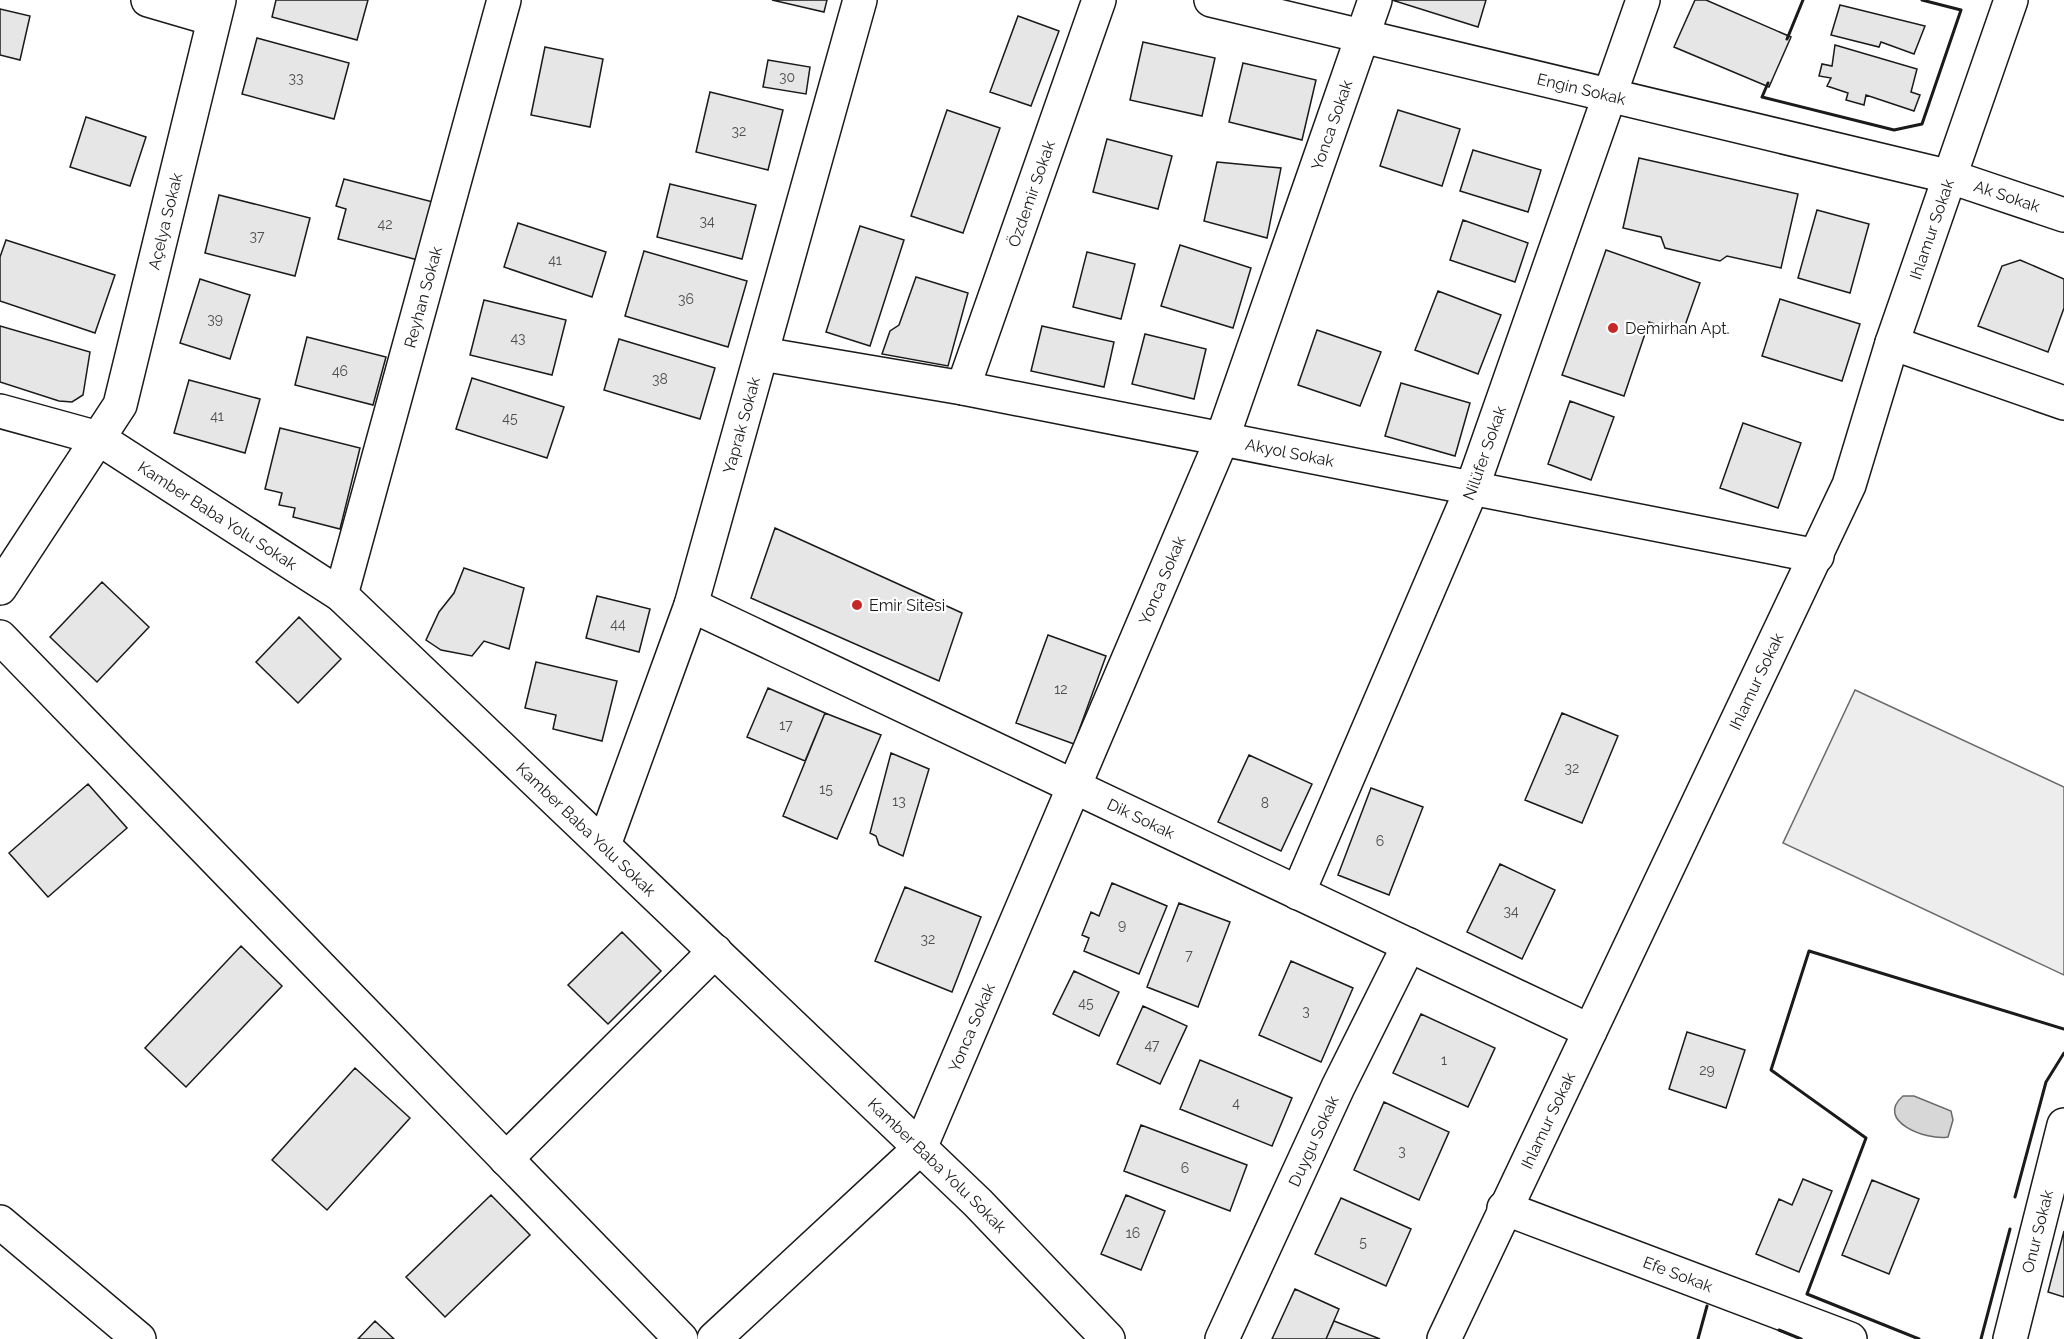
<svg xmlns="http://www.w3.org/2000/svg" width="2064" height="1339" font-family="Raleway,sans-serif">
	<style>
		.green { fill: #ededed; stroke: #6a6a6a; stroke-width: 1.5 }
		.water { fill: #d7d7d7; stroke: #6a6a6a; stroke-width: 1.5 }
		.building { fill: #e6e6e6; stroke: #1a1a1a; stroke-width: 1.5 }
		.lines { fill: none; stroke-linecap: round; stroke-linejoin: round }
		.street-casing { stroke: #1a1a1a; stroke-width: 36 }
		.secondary-casing { stroke: #1a1a1a; stroke-width: 36 }
		.street { stroke: #fff; stroke-width: 33 }
		.secondary { stroke: #fff; stroke-width: 33 }
		.wall { stroke: #1a1a1a; stroke-width: 3 }
		.poi-dot { fill: #c62828; stroke: #fff; stroke-width: 2 }
		.labels { text-anchor: middle; stroke-width: 4.5; stroke-linejoin: round; paint-order: stroke }
		.number-label { font-size: 14px; fill: #4d4d4d }
		.street-label { font-size: 16px; fill: #1a1a1a; stroke: #fff }
		.poi-label { font-size: 16px; fill: #1a1a1a; stroke: #fff; text-anchor: start }
	</style>
	<rect width="100%" height="100%" fill="#fff"/>
	<path class="green" d="M1855 690 2064 787V975L1783 843Z"/>
	<path class="water" d="M1903 1096H1914L1951 1111 1953 1120 1948 1137C1927 1141 1874 1121 1903 1096Z"/>
	<path class="building" d="M276 0H368L357 40 272 17Z
		M772 0H827L824 12Z
		M1392 0H1486L1478 27Z
		M1695 0H1706L1791 37 1769 87 1674 47Z
		M1840 5 1925 26 1914 54 1881 42 1879 47 1831 35Z
		M0 9 30 16 20 60 0 55Z
		M1018 16 1059 31 1031 106 990 92Z
		M257 38 349 63 334 119 242 94Z
		M1143 42 1215 58 1202 116 1130 100Z
		M1835 45 1917 69 1911 92 1920 95 1914 111 1866 95 1864 105 1846 100 1848 93 1827 86 1831 78 1819 76 1822 64 1832 66Z
		M545 47 603 59 590 127 531 115Z
		M768 60 810 67 806 94 763 87Z
		M1243 63 1316 80 1302 140 1229 122Z
		M710 92 783 110 768 170 696 152Z
		M947 110 1000 128 963 233 911 216Z
		M1398 110 1460 129 1442 186 1380 166Z
		M86 117 146 137 130 186 70 167Z
		M1107 139 1172 156 1158 209 1093 192Z
		M1473 150 1541 170 1528 212 1460 191Z
		M1639 158 1798 194 1781 268 1727 256 1720 261 1665 248 1661 237 1623 228Z
		M1217 162 1281 168 1267 238 1204 221Z
		M344 179 433 202 418 260 338 239 346 209 336 206Z
		M670 184 756 205 742 259 657 237Z
		M219 195 310 218 295 276 205 253Z
		M1817 210 1869 224 1850 293 1798 278Z
		M1463 220 1528 243 1515 282 1450 260Z
		M518 223 606 252 592 297 504 267Z
		M860 226 904 240 870 346 826 332Z
		M6 240 115 275 95 333 0 301V257Z
		M1180 245 1251 268 1233 328 1161 306Z
		M1606 250 1700 283 1682 334 1649 322 1624 396 1562 375Z
		M644 251 747 281 728 347 625 316Z
		M1087 252 1135 264 1121 319 1073 307Z
		M2020 260 2064 279V308L2048 352 1978 326 2002 266Z
		M916 277 968 293 948 366 882 354 890 331 899 325Z
		M200 279 250 295 230 359 180 343Z
		M1438 291 1501 315 1478 374 1415 350Z
		M1780 299 1860 324 1842 381 1762 356Z
		M484 300 566 320 552 375 470 355Z
		M0 326 90 352 83 395 72 402 59 401 0 382Z
		M1042 326 1114 342 1104 387 1031 371Z
		M1317 330 1381 352 1360 406 1298 385Z
		M1145 334 1206 349 1194 399 1132 384Z
		M307 337 386 357 373 405 295 385Z
		M619 339 715 368 700 419 604 390Z
		M472 378 564 407 547 458 456 429Z
		M189 380 260 399 245 453 174 433Z
		M1401 383 1470 403 1455 456 1385 436Z
		M1570 401 1614 417 1591 480 1548 464Z
		M1743 423 1801 443 1778 508 1720 488Z
		M280 428 360 448 340 529 293 517 295 508 279 505 282 493 265 489Z
		M775 528 962 613 939 681 751 598Z
		M464 568 524 588 509 649 484 641 472 656 441 650 426 640 439 612 454 593Z
		M102 582 149 627 97 682 50 637Z
		M597 596 650 609 639 652 586 638Z
		M299 617 341 659 298 703 256 662Z
		M1048 635 1106 656 1074 744 1016 723Z
		M536 662 617 681 602 741 553 729 556 715 525 708Z
		M768 688 825 713 805 761 747 737Z
		M825 713 881 735 837 839 783 816Z
		M1562 713 1618 736 1582 823 1525 800Z
		M891 753 929 769 903 856 879 845 876 836 870 833Z
		M1249 755 1312 784 1281 851 1218 822Z
		M88 784 127 828 48 897 9 853Z
		M1371 788 1423 807 1389 895 1338 875Z
		M1500 864 1555 890 1522 959 1467 932Z
		M1112 883 1167 906 1139 974 1084 951 1089 938 1082 935 1091 912 1099 916Z
		M905 887 981 917 952 992 875 961Z
		M1179 903 1230 922 1198 1007 1147 987Z
		M622 932 661 971 608 1024 568 985Z
		M241 946 282 986 186 1087 145 1048Z
		M1291 961 1353 988 1321 1062 1259 1035Z
		M1074 971 1119 992 1099 1036 1053 1014Z
		M1143 1006 1187 1026 1160 1084 1117 1064Z
		M1421 1014 1495 1048 1468 1107 1393 1073Z
		M1687 1032 1745 1050 1726 1108 1669 1089Z
		M1200 1060 1292 1098 1272 1146 1180 1109Z
		M355 1068 410 1118 327 1210 272 1160Z
		M1384 1102 1449 1132 1419 1200 1354 1170Z
		M1141 1125 1247 1165 1230 1211 1124 1171Z
		M1803 1179 1832 1191 1799 1272 1756 1254 1779 1199 1792 1205Z
		M1872 1180 1919 1199 1889 1274 1842 1255Z
		M491 1195 530 1235 445 1317 406 1277Z
		M1126 1195 1165 1211 1141 1270 1101 1254Z
		M1341 1198 1411 1229 1386 1286 1315 1254Z
		M2064 1231V1297L2048 1292Z
		M1295 1289 1339 1309 1326 1339H1272Z
		M375 1321 394 1339H358Z
		M1334 1321 1380 1339H1326Z"/>
	<g class="lines">
		<g class="street-casing">
			<g id="street">
				<path d="M148 0 213 19"/>
				<path id="s1" d="M1211 0 1951 177 2064 215"/>
				<path d="M1892 343 2064 403"/>
				<path id="s2" d="M762 354 963 388 1817 556"/>
				<path id="s3" d="M963 388 1099 0"/>
				<path id="s4" d="M0 411 98 438 341 595 978 1203 1108 1339"/>
				<path id="s5" d="M0 588 120 405 219 0"/>
				<path id="s6" d="M341 595 504 0"/>
				<path id="s7" d="M691 605 1590 1031"/>
				<path d="M0 637 681 1339"/>
				<path id="s8" d="M604 845 691 605 860 0"/>
				<path id="s9" d="M1298 893 1472 488 1643 0"/>
				<path d="M506 1159 715 951"/>
				<path id="s10" d="M1504 1208 1850 1339"/>
				<path d="M0 1222 139 1339"/>
				<path id="s11" d="M714 1339 920 1148 1222 439 1375 0"/>
				<path id="s12" d="M1222 1339 1338 1087 1409 945"/>
				<path id="s13" d="M2010 1339 2064 1125"/>
			</g>
		</g>
		<g class="secondary-casing">
			<g id="secondary">
				<path id="s14" d="M1444 1339 1849 485 1892 343 2011 0"/>
			</g>
		</g>
		<use href="#street" class="street"/>
		<use href="#secondary" class="secondary"/>
		<path class="wall" d="M1787 39 1803 0
			M1768 83 1762 97 1894 130 1922 124 1961 10 1922 0
			M2015 1197 2046 1082 2064 1053
			M1779 1330 1801 1339
			M1698 1339 1707 1306
			M1919 1339 1807 1294 1866 1138 1771 1070 1809 951 2064 1029
			M1981 1339 2010 1229"/>
	</g>
	<g class="poi-dot">
		<circle cx="1613" cy="328" r="6"/>
		<circle cx="857" cy="605" r="6"/>
	</g>
	<g class="labels">
		<g class="number-label">
			<text x="787" y="82">30</text>
			<text x="296" y="83">33</text>
			<text x="739" y="136">32</text>
			<text x="707" y="226">34</text>
			<text x="385" y="229">42</text>
			<text x="257" y="241">37</text>
			<text x="555" y="265">41</text>
			<text x="686" y="304">36</text>
			<text x="215" y="324">39</text>
			<text x="518" y="343">43</text>
			<text x="340" y="376">46</text>
			<text x="660" y="384">38</text>
			<text x="217" y="421">41</text>
			<text x="510" y="423">45</text>
			<text x="618" y="629">44</text>
			<text x="1061" y="694">12</text>
			<text x="786" y="730">17</text>
			<text x="1572" y="773">32</text>
			<text x="826" y="794">15</text>
			<text x="899" y="806">13</text>
			<text x="1265" y="808">8</text>
			<text x="1380" y="846">6</text>
			<text x="1511" y="916">34</text>
			<text x="1122" y="930">9</text>
			<text x="928" y="944">32</text>
			<text x="1189" y="960">7</text>
			<text x="1086" y="1008">45</text>
			<text x="1306" y="1016">3</text>
			<text x="1152" y="1050">47</text>
			<text x="1444" y="1065">1</text>
			<text x="1707" y="1075">29</text>
			<text x="1236" y="1108">4</text>
			<text x="1402" y="1156">3</text>
			<text x="1185" y="1173">6</text>
			<text x="1133" y="1238">16</text>
			<text x="1363" y="1247">5</text>
		</g>
		<g class="street-label">
			<text dy="6" stroke="none"><textPath href="#s1" startOffset="381">Engin Sokak</textPath></text>
			<text dy="6" stroke="none"><textPath href="#s11" startOffset="1384">Yonca Sokak</textPath></text>
			<text dy="6" stroke="none"><textPath href="#s3" startOffset="206">Özdemir Sokak</textPath></text>
			<text dy="6" stroke="none"><textPath href="#s1" startOffset="820">Ak Sokak</textPath></text>
			<text dy="6" stroke="none"><textPath href="#s5" startOffset="408">Açelya Sokak</textPath></text>
			<text dy="6" stroke="none"><textPath href="#s14" startOffset="1214">Ihlamur Sokak</textPath></text>
			<text dy="6" stroke="none"><textPath href="#s6" startOffset="309">Reyhan Sokak</textPath></text>
			<text dy="6" stroke="none"><textPath href="#s8" startOffset="442">Yaprak Sokak</textPath></text>
			<text dy="6" stroke="none"><textPath href="#s2" startOffset="537">Akyol Sokak</textPath></text>
			<text dy="6" stroke="none"><textPath href="#s9" startOffset="478">Nilüfer Sokak</textPath></text>
			<text dy="6" stroke="none"><textPath href="#s4" startOffset="244">Kamber Baba Yolu Sokak</textPath></text>
			<text dy="6" stroke="none"><textPath href="#s11" startOffset="898">Yonca Sokak</textPath></text>
			<text dy="6" stroke="none"><textPath href="#s14" startOffset="728">Ihlamur Sokak</textPath></text>
			<text dy="6" stroke="none"><textPath href="#s7" startOffset="498">Dik Sokak</textPath></text>
			<text dy="6" stroke="none"><textPath href="#s4" startOffset="730">Kamber Baba Yolu Sokak</textPath></text>
			<text dy="6" stroke="none"><textPath href="#s11" startOffset="412">Yonca Sokak</textPath></text>
			<text dy="6" stroke="none"><textPath href="#s14" startOffset="242">Ihlamur Sokak</textPath></text>
			<text dy="6" stroke="none"><textPath href="#s12" startOffset="218">Duygu Sokak</textPath></text>
			<text dy="6" stroke="none"><textPath href="#s4" startOffset="1216">Kamber Baba Yolu Sokak</textPath></text>
			<text dy="6" stroke="none"><textPath href="#s13" startOffset="111">Onur Sokak</textPath></text>
			<text dy="6" stroke="none"><textPath href="#s10" startOffset="186">Efe Sokak</textPath></text>
		</g>
		<g class="poi-label">
			<text x="1625" y="334">Demirhan Apt.</text>
			<text x="869" y="611">Emir Sitesi</text>
		</g>
	</g>
</svg>
